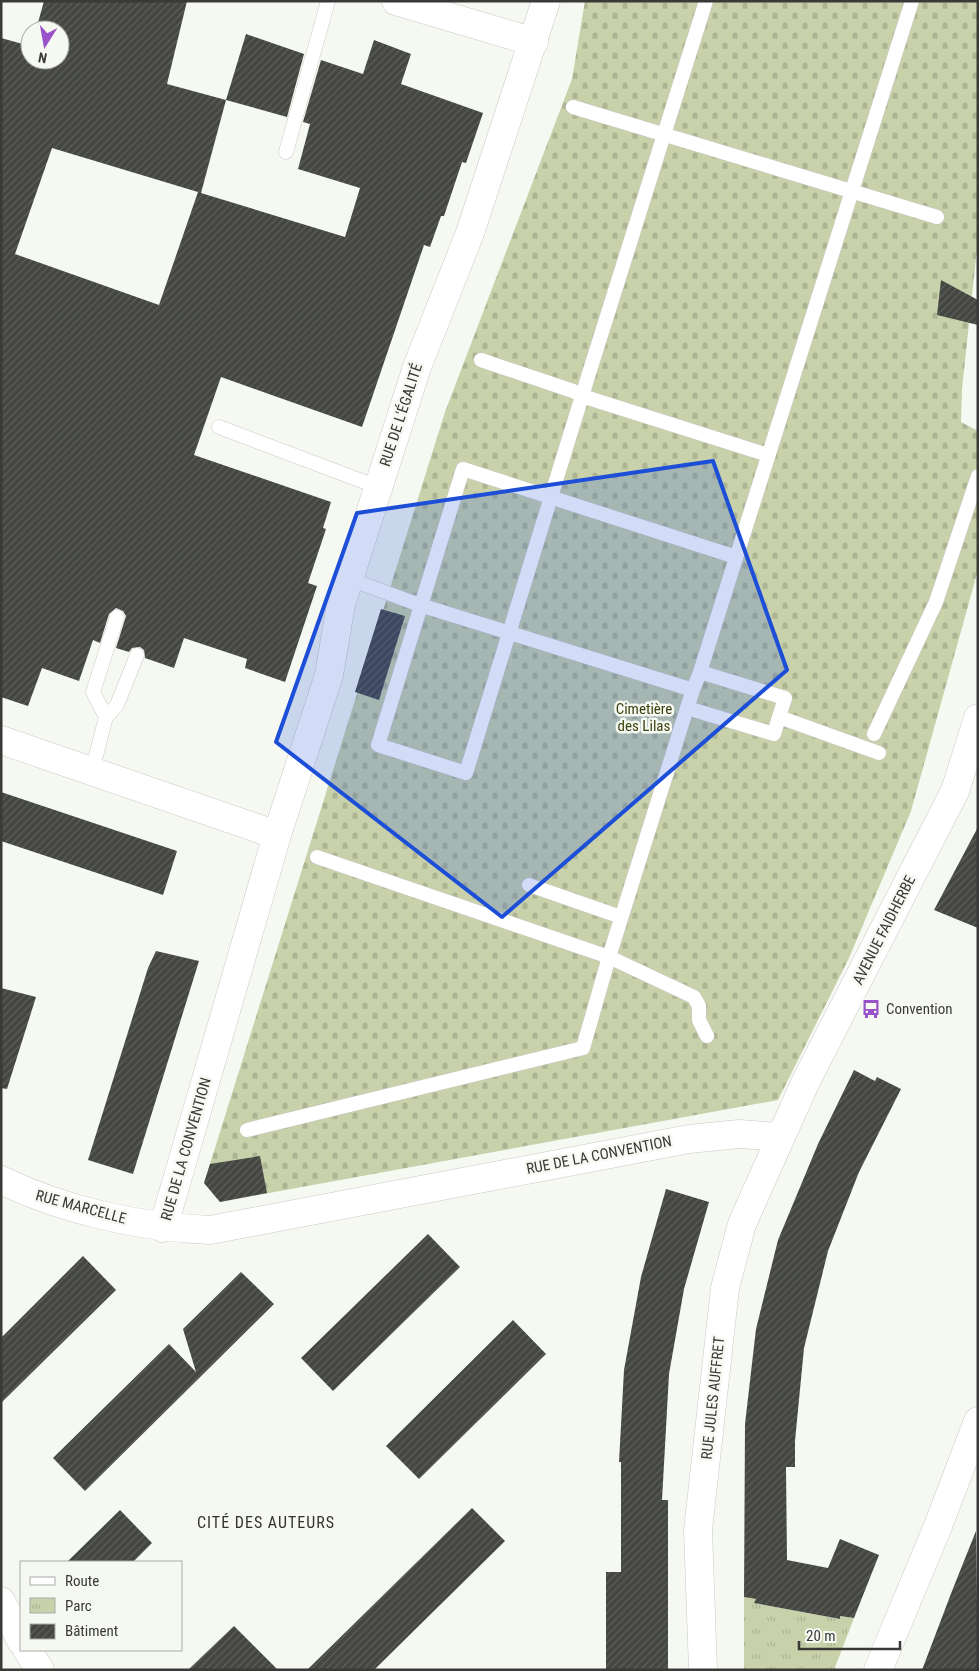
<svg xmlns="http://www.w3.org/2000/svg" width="979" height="1671" font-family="'Roboto Condensed',sans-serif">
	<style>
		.cemetery { fill: url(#cemetery-stones) }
		.park { fill: url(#park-tufts) }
		.building { fill: url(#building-hatch); fill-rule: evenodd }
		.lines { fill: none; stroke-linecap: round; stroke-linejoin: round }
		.service-casing { stroke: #c9cac4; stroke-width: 15 }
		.minor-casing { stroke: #c9cac4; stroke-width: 29 }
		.tertiary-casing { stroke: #c9cac4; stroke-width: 29 }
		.secondary-casing { stroke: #c9cac4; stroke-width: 29 }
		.service { stroke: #fff; stroke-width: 14 }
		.minor { stroke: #fff; stroke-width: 28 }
		.tertiary { stroke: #fff; stroke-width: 28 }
		.secondary { stroke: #fff; stroke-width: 28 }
		.marked { fill: #1d4ed8; fill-opacity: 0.2; stroke: #1d4ed8; stroke-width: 4; stroke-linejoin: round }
		.labels { text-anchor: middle; stroke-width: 5; stroke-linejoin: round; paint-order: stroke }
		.street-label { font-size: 15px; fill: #393a37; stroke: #f6f8f2 }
		.park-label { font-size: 15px; fill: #3a4210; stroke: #f6f8f2 }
		.poi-label { font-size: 15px; fill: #393a37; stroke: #f6f8f2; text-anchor: start }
		.neighbourhood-label { font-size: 16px; letter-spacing: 1px; fill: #32332e; stroke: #f6f8f2 }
	</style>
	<defs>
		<pattern id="cemetery-stones" width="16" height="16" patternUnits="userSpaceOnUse" patternTransform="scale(1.25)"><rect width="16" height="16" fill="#c8d1aa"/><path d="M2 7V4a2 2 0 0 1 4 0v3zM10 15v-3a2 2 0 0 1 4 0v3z" fill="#adb493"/></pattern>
		<pattern id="park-tufts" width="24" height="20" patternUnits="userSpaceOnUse" patternTransform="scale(1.25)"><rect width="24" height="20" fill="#c8d1aa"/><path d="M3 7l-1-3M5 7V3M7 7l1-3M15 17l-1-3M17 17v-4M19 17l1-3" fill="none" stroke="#adb493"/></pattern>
		<pattern id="building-hatch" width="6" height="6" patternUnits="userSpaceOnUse" patternTransform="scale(1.25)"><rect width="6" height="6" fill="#444641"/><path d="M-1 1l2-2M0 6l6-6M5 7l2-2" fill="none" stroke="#5e5f5b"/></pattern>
	</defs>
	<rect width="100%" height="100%" fill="#f6f8f2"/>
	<path class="cemetery" d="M585 1H978V240L962 389 961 422 978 431V570L911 811 849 958 778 1100 220 1202 204 1183 210 1164 445 412 572 79Z"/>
	<path class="park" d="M744 1597 759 1600V1604L839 1619 840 1616 854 1618 834 1670H744Z"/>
	<path class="building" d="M44 1H187L167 84 226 100 201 193 345 237 360 188 298 169 310 124 303 122 321 60 363 74 374 40 411 54 401 84 483 113 466 163 462 162 444 216H441L430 247 424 245 362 427 221 377 194 455 331 502 323 528 326 529 308 583 317 586 285 682 245 668 247 659 184 638 174 668 145 658 144 650 140 647 132 648 129 652 116 648 126 616 123 611 116 608 109 614 100 643 93 640 79 681 42 668 28 706 1 697V38L30 46V60H60V30H36ZM52 148 198 192 159 305 15 254Z
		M246 34 304 54 287 117 226 100Z
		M941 280 978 300V325L937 315Z
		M381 609 405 616 379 700 355 692Z
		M1 792 177 851 163 895 1 841Z
		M978 827V928L934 910Z
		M156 951 199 961 133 1174 88 1160 148 968Z
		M1 988 36 997 7 1089 1 1088Z
		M854 1070 875 1081 877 1077 901 1089 859 1172 828 1251 804 1348 795 1441V1467H786L787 1560 828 1568 840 1539 879 1555 854 1618 840 1616V1619L754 1603 756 1599 744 1597 745 1424 756 1329 778 1240 818 1144Z
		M260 1156 267 1193 220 1202 204 1183 210 1164Z
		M666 1189 709 1202 684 1289 669 1374 662 1500H668V1670H606V1572H621V1462H619L624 1370 641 1277Z
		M428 1234 460 1267 333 1391 301 1358Z
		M83 1256 116 1290 1 1403V1338Z
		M241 1272 274 1304 85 1491 53 1458 169 1344 196 1372 183 1329Z
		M513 1320 546 1354 419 1479 386 1446Z
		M472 1508 505 1541 374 1670H307Z
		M120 1510 152 1543 133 1562H67Z
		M976 1531 978 1670H922L952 1591Z
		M234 1626 278 1670H188Z"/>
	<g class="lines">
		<g class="service-casing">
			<path id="service" d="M706 1C624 258 545 515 466 773L378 745 463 469 736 557
				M573 107 937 217
				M286 152 328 1
				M481 360 573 391 582 396 768 455
				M219 427 378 487
				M349 579 420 605 693 690 687 708 774 734 779 717 879 753
				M700 672 912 1
				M693 690 700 672 785 698 779 717
				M106 717 117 705 137 655
				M874 734 936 602 978 476
				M92 771 106 717 93 692 117 617
				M317 857 609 957 694 997 699 1006V1020L707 1036
				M529 885 621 917
				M247 1130 583 1048 609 957 687 708"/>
		</g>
		<g class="minor-casing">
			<path id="minor" d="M396 1 534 42
				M1 740 277 835
				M1 1180C65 1211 139 1227 210 1230L689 1139 739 1134 780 1137
				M163 1228 277 835 329 675 341 604 349 579 417 367 470 233 546 1
				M1 1601 21 1641
				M27 1650 40 1670"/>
		</g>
		<g class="tertiary-casing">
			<path id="tertiary" d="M878 1670 938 1526 978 1421"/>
		</g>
		<g class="secondary-casing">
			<path id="secondary" d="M703 1670 698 1530 725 1288 742 1224 806 1081 955 791 978 718"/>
		</g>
		<use href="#service" class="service"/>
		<use href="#minor" class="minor"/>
		<use href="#tertiary" class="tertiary"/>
		<use href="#secondary" class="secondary"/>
	</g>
	<path class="marked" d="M713 461 787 670 502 917 276 742 357 513Z"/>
	<defs>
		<g id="bus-bare" transform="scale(1.5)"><path d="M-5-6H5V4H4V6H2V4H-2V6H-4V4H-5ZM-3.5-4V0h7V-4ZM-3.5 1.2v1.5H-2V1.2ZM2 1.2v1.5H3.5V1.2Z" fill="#9953c8" stroke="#f6f8f2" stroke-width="2.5" paint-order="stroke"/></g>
	</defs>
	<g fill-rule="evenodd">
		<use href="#bus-bare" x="871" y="1009"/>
	</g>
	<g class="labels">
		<g class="street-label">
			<text transform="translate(401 415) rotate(-72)" y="5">RUE DE L'ÉGALITÉ</text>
			<text transform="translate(884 930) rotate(-63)" y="5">AVENUE FAIDHERBE</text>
			<text transform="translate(186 1149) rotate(-74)" y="5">RUE DE LA CONVENTION</text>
			<text transform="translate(599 1155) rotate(-11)" y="5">RUE DE LA CONVENTION</text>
			<text transform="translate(81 1207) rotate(15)" y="5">RUE MARCELLE</text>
			<text transform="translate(713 1398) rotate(-84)" y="5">RUE JULES AUFFRET</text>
		</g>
		<g class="park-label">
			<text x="644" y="714">Cimetière<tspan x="644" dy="17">des Lilas</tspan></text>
		</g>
		<g class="poi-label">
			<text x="886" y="1014">Convention</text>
		</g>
		<g class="neighbourhood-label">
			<text x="266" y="1528">CITÉ DES AUTEURS</text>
		</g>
	</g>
	<rect width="979" height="1671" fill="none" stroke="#393a37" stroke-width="5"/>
	<rect x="20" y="1561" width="162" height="90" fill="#f6f8f2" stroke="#aaaca7"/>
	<rect x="30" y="1577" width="25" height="8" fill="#ffffff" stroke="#aaaca7"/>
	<text x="65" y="1586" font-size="15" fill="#393a37">Route</text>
	<rect x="30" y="1598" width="25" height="15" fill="url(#park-tufts)" stroke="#aaaca7"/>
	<text x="65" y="1611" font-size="15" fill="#393a37">Parc</text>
	<rect x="30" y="1624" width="25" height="15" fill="url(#building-hatch)" stroke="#aaaca7"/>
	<text x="65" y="1636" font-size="15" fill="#393a37">Bâtiment</text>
	<g transform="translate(45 45) rotate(191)"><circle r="24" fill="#f6f8f2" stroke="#aaaca7"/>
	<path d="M0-4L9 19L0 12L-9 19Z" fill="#9953c8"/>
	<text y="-8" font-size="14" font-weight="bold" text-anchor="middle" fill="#393a37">N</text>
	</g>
	<path d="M799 1641v8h101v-8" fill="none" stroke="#393a37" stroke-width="2.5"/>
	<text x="806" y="1641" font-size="15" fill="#393a37" stroke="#f6f8f2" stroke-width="4" paint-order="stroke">20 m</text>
</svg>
